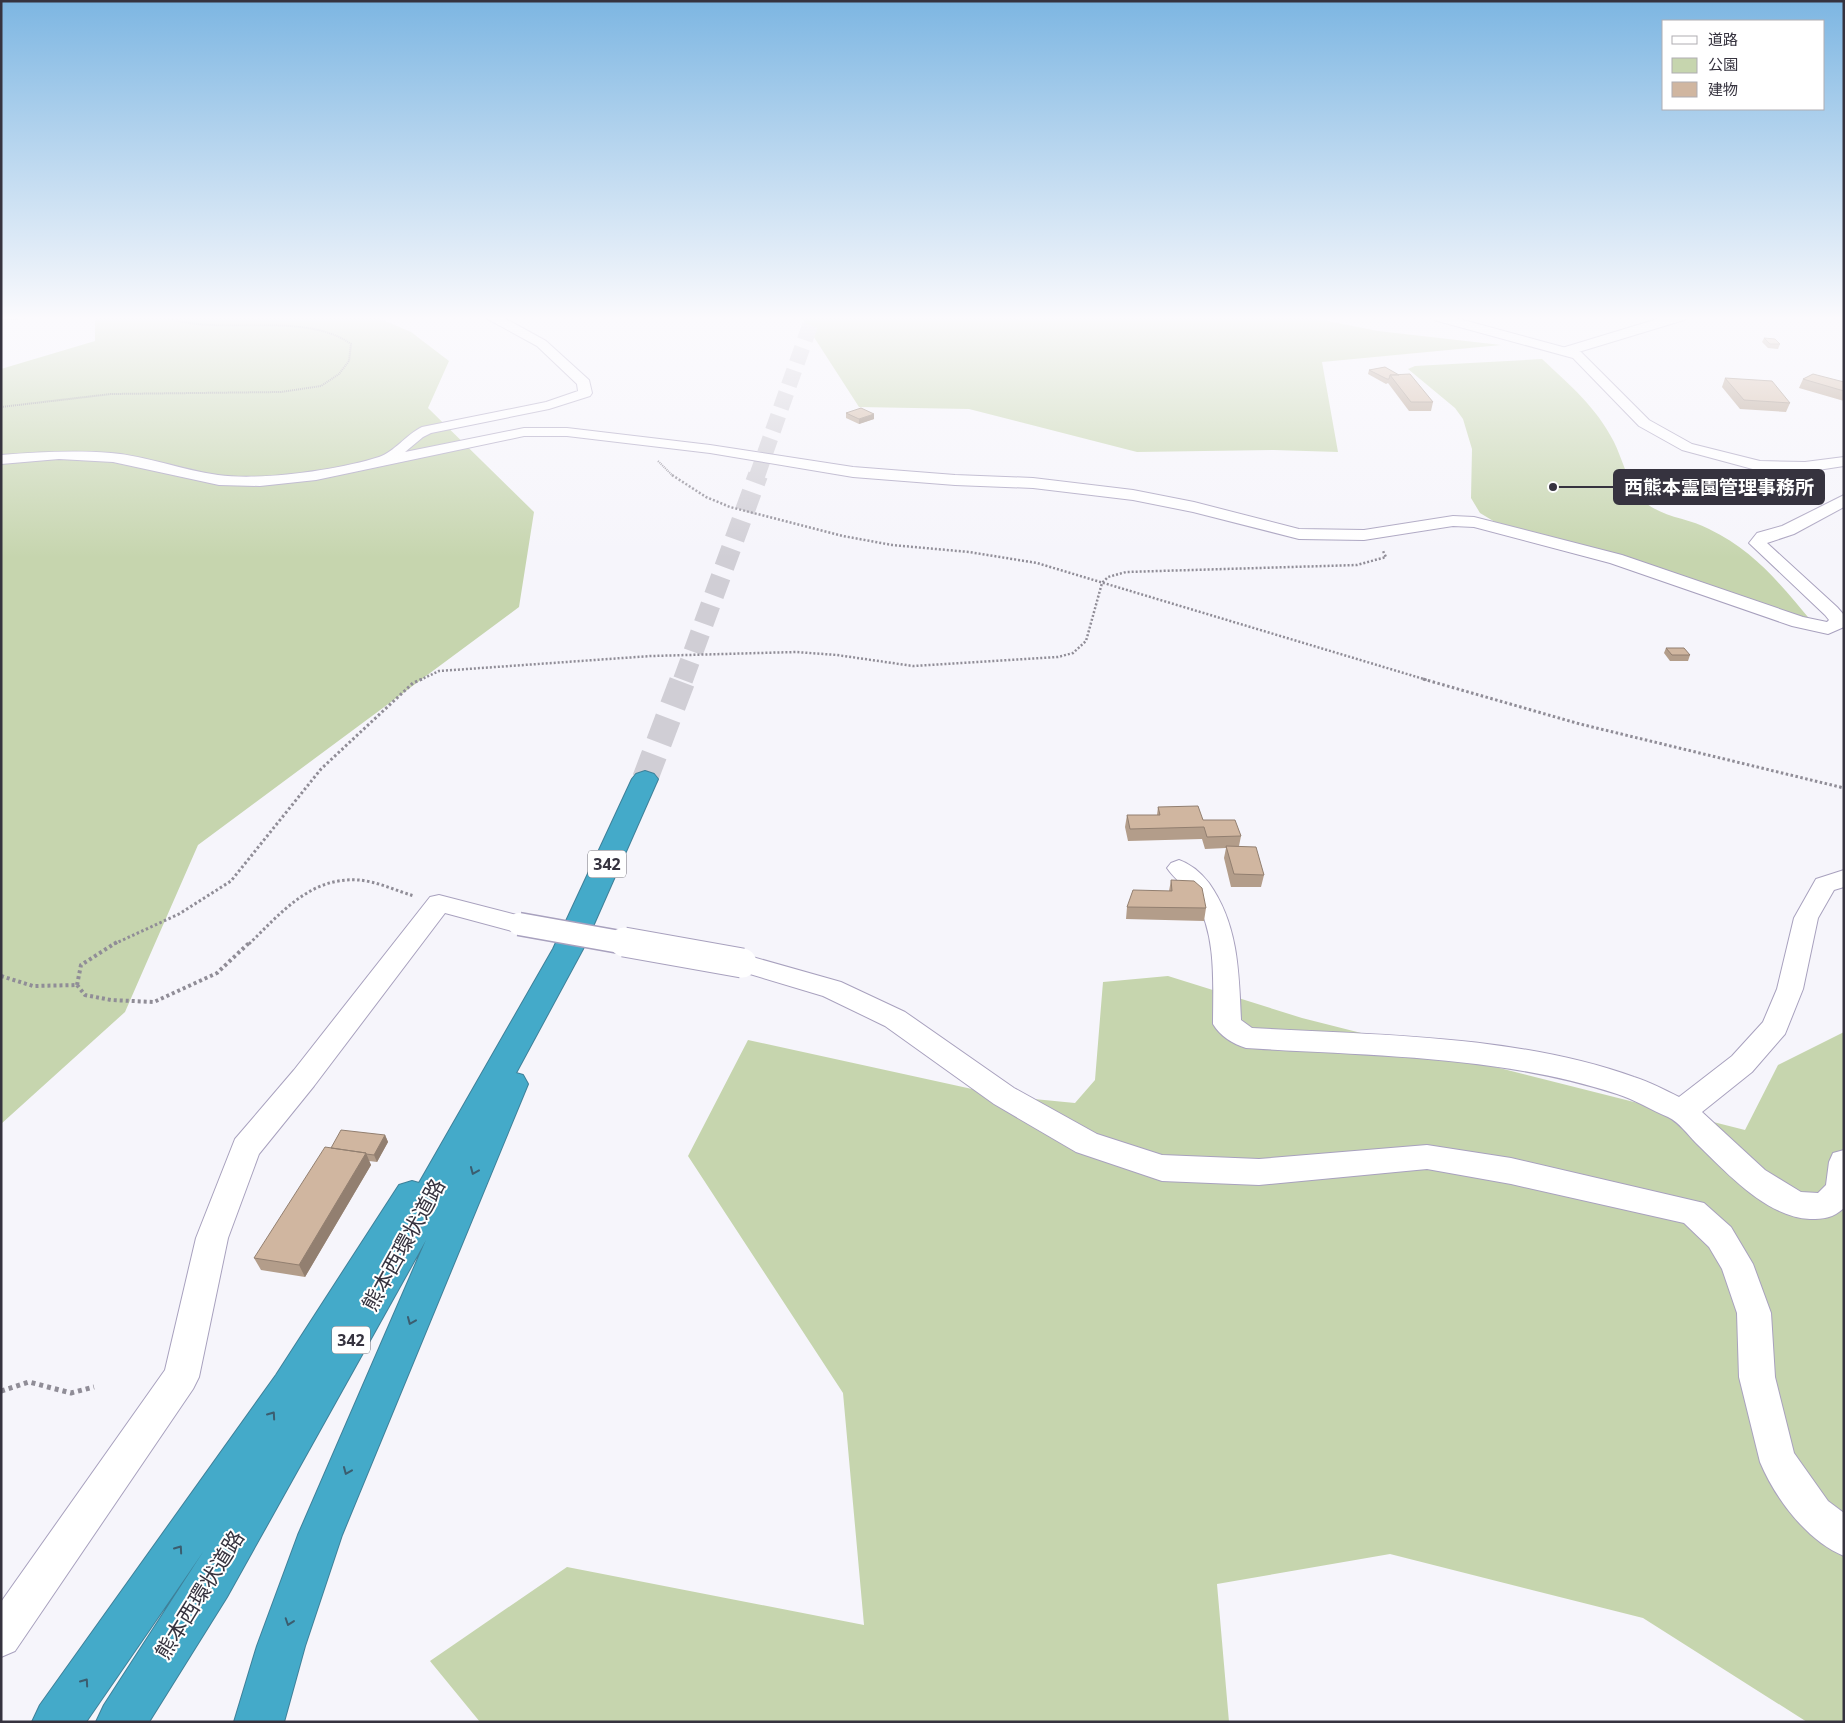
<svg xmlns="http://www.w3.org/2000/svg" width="1845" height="1723" font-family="'Noto Sans','Noto Sans JP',sans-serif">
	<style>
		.green { fill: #c6d5ae }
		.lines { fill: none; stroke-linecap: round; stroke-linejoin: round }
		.motorway-tunnel-far2 { stroke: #d0ced5; stroke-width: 16; stroke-dasharray: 16 8; stroke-linecap: butt }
		.motorway-tunnel-far1 { stroke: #d0ced5; stroke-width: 20; stroke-dasharray: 20 10; stroke-linecap: butt }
		.motorway-tunnel { stroke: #d0ced5; stroke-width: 26; stroke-dasharray: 26 13; stroke-linecap: butt }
		.minor-casing { stroke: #a8a1be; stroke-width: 2 }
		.tertiary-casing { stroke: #a8a1be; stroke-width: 2 }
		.motorway-casing { stroke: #3f8099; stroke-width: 2 }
		.path-far4 { stroke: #908d97; stroke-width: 2; stroke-dasharray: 1 1; stroke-linecap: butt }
		.path-far3 { stroke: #908d97; stroke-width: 2.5; stroke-dasharray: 2 2; stroke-linecap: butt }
		.path-far2 { stroke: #908d97; stroke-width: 3; stroke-dasharray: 2.5 2.5; stroke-linecap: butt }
		.path-far1 { stroke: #908d97; stroke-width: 4; stroke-dasharray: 3 3; stroke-linecap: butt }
		.path { stroke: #908d97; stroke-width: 5; stroke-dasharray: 4 4; stroke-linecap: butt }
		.minor { fill: #fff; fill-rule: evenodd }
		.tertiary { fill: #fff; fill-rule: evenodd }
		.motorway { fill: #44aac9; fill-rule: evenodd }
		.minor-bridge-far1-casing { stroke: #a8a1be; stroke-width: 25; stroke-linecap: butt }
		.minor-bridge-casing { stroke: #a8a1be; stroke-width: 31; stroke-linecap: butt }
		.minor-bridge-far1 { stroke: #fff; stroke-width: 22 }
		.minor-bridge { stroke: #fff; stroke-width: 29 }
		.wall { fill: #b39d8a }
		.shaded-wall { fill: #927f70 }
		.building { fill: #d0b6a0; stroke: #927f70 }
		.oneway { stroke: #3b5d6f }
		.labels { text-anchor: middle; stroke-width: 4; stroke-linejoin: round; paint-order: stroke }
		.shield { fill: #fff; stroke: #727079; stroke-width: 1 }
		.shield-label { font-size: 16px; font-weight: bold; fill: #36333f }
		.near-street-label { font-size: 21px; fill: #36333f; stroke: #fff }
		.leader { fill: none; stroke: #36333f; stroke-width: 2 }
		.callout-dot { fill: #36333f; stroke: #fff; stroke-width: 2 }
		.callout { fill: #36333f; stroke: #36333f; stroke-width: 2 }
		.callout-label { font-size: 19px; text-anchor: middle; font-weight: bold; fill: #fff }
	</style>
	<rect width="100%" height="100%" fill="#f6f5fb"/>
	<path class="green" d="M95 317H376L411 332 449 361 428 408 534 512 519 607 198 845 125 1012 1 1124V369L95 341Z
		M801 317H1308L1378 331 1501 345 1322 362 1338 452 1274 450 1137 452 969 409 859 407Z
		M1542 359C1570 385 1597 408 1614 442 1622 458 1627 480 1638 494 1653 517 1687 517 1709 529 1756 552 1780 584 1813 623L1500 525 1480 513 1471 498 1472 449 1463 419 1455 408 1408 369 1415 366Z
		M1168 976 1302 1018 1745 1130 1778 1065 1844 1032V1722H1807L1643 1618 1390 1554 1217 1584 1229 1722H480L430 1661 567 1567 864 1625 843 1393 688 1156 748 1040 1004 1096 1075 1103 1095 1080 1103 982Z"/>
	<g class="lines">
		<path class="motorway-tunnel-far2" d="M757 476 813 317"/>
		<path class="motorway-tunnel-far1" d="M683 680 758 475"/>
		<path class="motorway-tunnel" d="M645 779 683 679"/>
		<g class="minor-casing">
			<path id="minor" d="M484 317H501L508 320 546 341 589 380 592 393 590 396 549 409 431 433 423 437 405 452 524 428H567L710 445 853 467 955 475 1033 478 1133 490 1194 502 1299 529 1364 530 1453 516 1474 517 1622 555 1803 617 1827 622 1829 620 1825 615 1749 543 1757 533 1782 526 1844 495V507L1794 534 1767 543 1837 607 1844 615V627L1828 634 1792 626 1610 563 1474 527 1453 526 1364 540 1299 539 1193 512 1133 500 1033 488 955 485 853 477 710 453 567 436H524L316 480 260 486 219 485 113 462 59 459 1 464V455C38 452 74 450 111 453 147 456 182 470 218 475 261 481 338 470 379 457 393 453 407 434 422 427L546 402 578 391 577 384 537 346Z
				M1432 317H1452L1581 352 1649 420 1692 444 1760 461 1805 462 1844 457V466L1805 472 1760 471 1682 450 1639 426 1573 358 1434 320Z
				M1179 860C1191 864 1201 873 1209 883 1238 924 1239 971 1241 1020L1252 1028C1376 1035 1517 1035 1634 1077 1650 1082 1665 1090 1679 1097L1732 1056 1763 1022 1777 989 1794 918 1816 879 1844 870V887L1834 890 1818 918 1803 989 1785 1034 1752 1072 1702 1112 1765 1170 1801 1192 1818 1193 1826 1185 1829 1162 1833 1153 1844 1150V1208C1833 1218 1824 1219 1810 1219 1766 1217 1726 1172 1696 1143 1688 1135 1679 1122 1668 1117 1651 1110 1634 1099 1617 1094 1498 1055 1369 1056 1246 1048 1233 1044 1220 1036 1213 1024 1213 984 1217 935 1195 899 1187 887 1175 880 1167 868L1171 863Z
				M439 895 528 918 532 924 528 930 519 933 445 913 314 1086 259 1154 228 1238 199 1377 193 1389 15 1651 1 1657V1602L165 1370 196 1238 235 1139 294 1070 430 897Z
				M742 954 841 982 905 1012 1014 1088 1097 1134 1162 1155 1259 1159 1427 1145 1511 1158 1704 1203 1731 1227 1753 1264 1771 1313 1775 1377 1794 1453 1828 1501 1844 1513V1556C1807 1541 1775 1498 1760 1462L1739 1377 1737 1313 1722 1269 1709 1247 1684 1223 1511 1184 1427 1169 1259 1185 1162 1181 1076 1152 994 1104 885 1026 823 996 733 969 729 963 733 957Z"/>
		</g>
		<g class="tertiary-casing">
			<path id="tertiary" d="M1664 317H1686L1684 320 1572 354 1567 355 1560 351 1562 348Z"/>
		</g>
		<g class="motorway-casing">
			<path id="motorway" d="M645 771 654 774 658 779 583 949 516 1073 523 1075 528 1084 342 1535 305 1646 284 1722H234L257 1646 298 1535 426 1240 227 1597 149 1722H96L104 1705 203 1552 86 1722H32L40 1705 276 1375 399 1185 412 1181 419 1183 553 949 632 779 636 774Z"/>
		</g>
		<path class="path-far4" d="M1 320 39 317
			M1 407 111 394 281 392 321 386 339 374 349 361 351 344C312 316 244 329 198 324 185 323 172 319 160 317
			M658 461 673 476"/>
		<path class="path-far3" d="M672 475 706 497 730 507 843 536 892 545 969 552 1037 563 1427 680
			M420 680 439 671 651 656 796 652 837 655 913 666 1058 657 1073 653 1086 641 1102 583 1108 577 1126 572 1357 565 1386 557 1383 551"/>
		<path class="path-far2" d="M1423 679 1580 724 1844 788
			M114 944 179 914 231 881 321 769 413 683 422 679
			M249 944C281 913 310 877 358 880 376 881 397 891 414 896"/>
		<path class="path-far1" d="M1 976 33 986 77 985
			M77 985 81 965 117 942
			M77 985 85 995 111 1000 154 1002 217 973 250 942"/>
		<path class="path" d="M1 1391 29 1382 71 1393 94 1387"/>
		<use href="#minor" class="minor"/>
		<use href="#tertiary" class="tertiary"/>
		<use href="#motorway" class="motorway"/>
		<g class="minor-bridge-far1-casing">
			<path id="minor-bridge-far1" d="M519 924 631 944"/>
		</g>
		<g class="minor-bridge-casing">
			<path id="minor-bridge" d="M624 942 742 963"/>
		</g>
		<use href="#minor-bridge-far1" class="minor-bridge-far1"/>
		<use href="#minor-bridge" class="minor-bridge"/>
	</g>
	<path class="wall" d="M1764 338 1780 344 1778 349 1768 348 1762 342Z
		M1385 367 1433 402 1431 411H1409L1388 383 1386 384 1368 374 1369 370Z
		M1725 378 1790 403 1786 412 1740 409 1722 387Z
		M1803 379 1844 382V401L1799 388Z
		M846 413 874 414V419L859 424 846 418Z
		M1666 648 1690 655 1688 661H1670L1664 653Z
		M1158 807 1203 820 1241 836 1239 846 1264 875 1261 887H1231L1224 858 1226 848 1205 849 1202 839 1128 841 1125 827 1127 815H1157Z
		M1171 880 1206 908 1204 921 1126 919 1127 907 1169 891Z
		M385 1135 388 1142 377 1162 369 1161 371 1165 305 1277 261 1270 254 1258Z"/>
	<path class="shaded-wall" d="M874 414V419L859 424V419Z
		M385 1135 388 1142 377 1162 374 1155Z
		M366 1153 371 1165 305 1277 299 1265Z"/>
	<path class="building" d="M1764 338 1775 339 1780 344H1770Z
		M1385 367 1399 375H1390L1389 379H1387L1369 370Z
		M1410 374 1433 402H1411L1390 375Z
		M1813 374 1844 382V391L1803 379Z
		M1725 378 1772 381 1790 403 1744 400Z
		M861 408 874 414 859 419 846 413Z
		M1666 648H1684L1690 655H1672Z
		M1198 806 1203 820H1235L1241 836 1207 837 1204 827 1130 829 1127 815H1160L1158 807Z
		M1226 846 1256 847 1264 875 1234 874Z
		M1171 880 1194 881 1202 888 1206 908 1127 907 1133 890 1172 891Z
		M341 1130 385 1135 374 1155 366 1154V1153L331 1148Z
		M325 1147 366 1153 299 1265 254 1258Z"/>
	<defs><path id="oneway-chevron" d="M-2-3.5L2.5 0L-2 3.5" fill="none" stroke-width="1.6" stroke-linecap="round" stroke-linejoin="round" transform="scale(1.25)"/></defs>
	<g class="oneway">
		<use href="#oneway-chevron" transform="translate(474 1171) rotate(113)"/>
		<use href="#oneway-chevron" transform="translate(411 1321) rotate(113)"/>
		<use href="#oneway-chevron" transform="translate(272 1415) rotate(-55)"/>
		<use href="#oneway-chevron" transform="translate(347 1471) rotate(113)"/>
		<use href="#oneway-chevron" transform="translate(179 1549) rotate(-55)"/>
		<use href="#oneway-chevron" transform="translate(289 1622) rotate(109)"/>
		<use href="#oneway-chevron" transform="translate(85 1682) rotate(-55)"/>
	</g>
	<linearGradient id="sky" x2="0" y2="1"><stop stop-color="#7db6e2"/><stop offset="0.57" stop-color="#fbfafd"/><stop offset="1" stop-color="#fbfafd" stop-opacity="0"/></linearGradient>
	<rect width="1845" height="558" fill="url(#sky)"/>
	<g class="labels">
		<g class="shield">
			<rect x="588" y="850.5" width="38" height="27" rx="4"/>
			<rect x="332" y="1326.5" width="38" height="27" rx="4"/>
		</g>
		<g class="shield-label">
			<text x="607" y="870">342</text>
			<text x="351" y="1346">342</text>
		</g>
		<g class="near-street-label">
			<text transform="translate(404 1245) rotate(-61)" y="7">熊本西環状道路</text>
			<text transform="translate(200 1595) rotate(-58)" y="7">熊本西環状道路</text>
		</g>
	</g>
	<path class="leader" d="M1553 487L1614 487"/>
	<circle class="callout-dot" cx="1553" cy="487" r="5"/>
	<rect class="callout" x="1614" y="470" width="210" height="34" rx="5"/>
	<g class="callout-label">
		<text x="1719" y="494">西熊本霊園管理事務所</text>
	</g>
	<rect width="1845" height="1723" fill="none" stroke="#36333f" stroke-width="5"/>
	<rect x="1662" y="20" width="162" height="90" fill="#ffffff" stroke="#afadb2"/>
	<rect x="1672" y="36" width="25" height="8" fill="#ffffff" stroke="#afadb2"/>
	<text x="1708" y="45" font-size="15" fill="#36333f">道路</text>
	<rect x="1672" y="58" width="25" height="15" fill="#c6d5ae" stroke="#afadb2"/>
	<text x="1708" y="70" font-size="15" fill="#36333f">公園</text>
	<rect x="1672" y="82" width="25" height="15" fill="#d0b6a0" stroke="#afadb2"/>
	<text x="1708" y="95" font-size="15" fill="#36333f">建物</text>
</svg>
